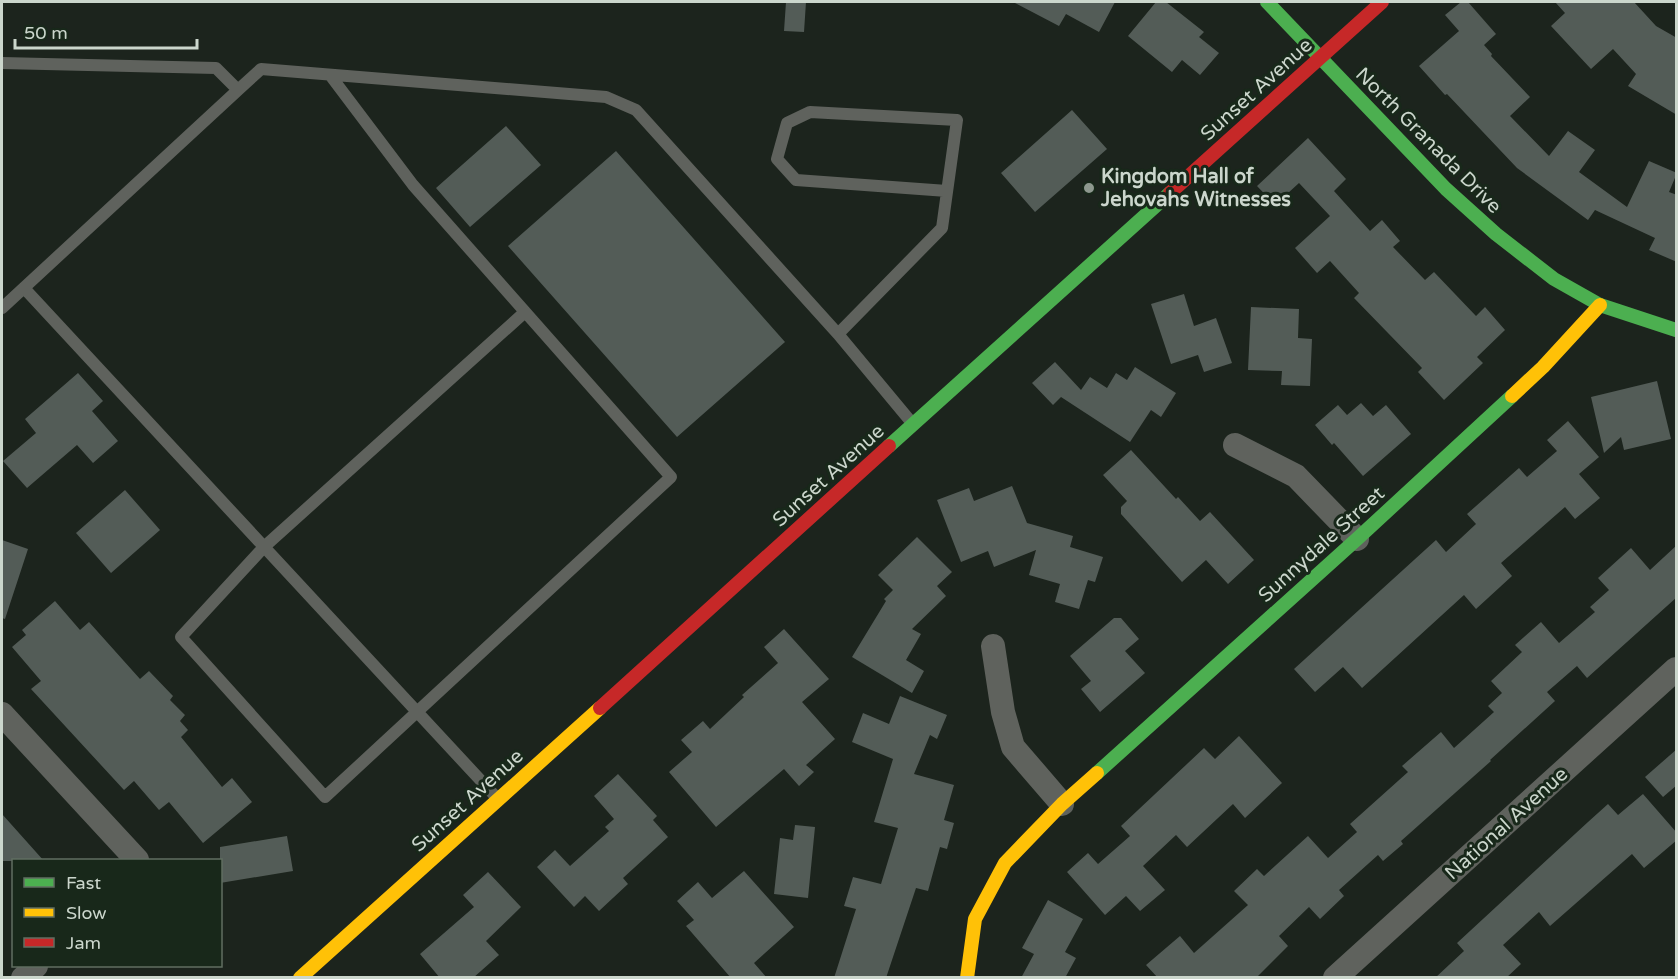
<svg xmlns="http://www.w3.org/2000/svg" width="1678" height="979" font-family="'Varela Round',sans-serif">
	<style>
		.building { fill: #535c57 }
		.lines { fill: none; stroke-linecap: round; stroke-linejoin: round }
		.lane { stroke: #5f625d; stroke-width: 12 }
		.street { stroke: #5f625d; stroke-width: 24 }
		.fast { stroke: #4caf50; stroke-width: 14 }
		.slow { stroke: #ffc107; stroke-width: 14 }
		.jam { stroke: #c62828; stroke-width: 14 }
		.poi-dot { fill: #8e988f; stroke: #18281a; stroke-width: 2 }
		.labels { text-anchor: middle; stroke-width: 6; stroke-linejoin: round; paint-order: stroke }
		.street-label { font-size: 20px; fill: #cbd6cc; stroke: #18281a }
		.poi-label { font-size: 20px; font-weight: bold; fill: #cbd6cc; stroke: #18281a; text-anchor: start }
	</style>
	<rect width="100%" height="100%" fill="#1c241d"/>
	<path class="building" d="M786 2H806L804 32 784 31Z
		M1013 2H1115L1099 32 1066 14 1059 26Z
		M1156 2H1166L1204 32 1199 37 1219 53 1200 75 1182 60 1172 72 1128 36Z
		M1461 2H1468L1496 34 1484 45 1492 54 1491 56 1530 97 1510 116 1549 156 1568 131 1595 150 1579 172 1627 207 1649 161 1677 173 1669 192 1677 195V262L1649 250 1655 238 1595 210 1588 220 1517 168 1447 94 1445 95 1419 66 1459 31 1445 15Z
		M1555 2H1634L1656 26 1677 38V115L1628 86 1636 74 1613 49 1591 69 1551 26 1565 13Z
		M1072 110 1107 149 1035 212 1001 173Z
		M506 126 541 165 470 227 436 188Z
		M1308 138 1346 179 1334 191 1370 231 1382 220 1400 241 1393 247 1425 280 1434 272 1476 316 1485 307 1505 330 1477 357 1483 363 1444 400 1418 372 1422 368 1354 298 1359 293 1330 261 1317 273 1295 248 1330 216 1299 183 1275 205 1257 186Z
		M616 151 785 342 677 437 508 246Z
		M1184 294 1194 326 1216 318 1232 363 1204 372 1198 355 1171 364 1151 304Z
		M1251 307 1299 309 1298 338 1312 339 1310 386 1281 385 1282 371 1248 370Z
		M1055 362 1081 390 1090 377 1107 388 1116 373 1127 380 1135 367 1176 393 1161 417 1151 410 1130 442 1061 397 1053 405 1032 383Z
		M78 373 103 401 92 411 118 441 93 463 77 445 27 488 3 461 36 433 25 419Z
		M1657 381 1671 439 1624 450 1621 437 1604 453 1591 397Z
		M1361 403 1373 416 1386 405 1411 434 1363 476 1334 443 1332 445 1315 425 1338 405 1347 415Z
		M1568 421 1599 457 1579 474 1600 498 1575 519 1565 507 1501 563 1512 576 1476 609 1464 595 1362 688 1343 667 1315 692 1294 669 1436 540 1446 552 1476 524 1467 514 1519 468 1527 477 1557 451 1547 440Z
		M1131 450 1176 499 1178 497 1200 521 1210 512 1254 560 1228 584 1206 560 1182 582 1121 514V507L1127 501 1103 475Z
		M1012 486 1027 523 1073 536 1070 547 1103 557 1095 582 1088 580 1079 609 1055 602 1060 584 1029 575 1036 550 994 567 988 551 961 562 937 500 969 488 974 501Z
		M125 490 160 530 111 573 76 533Z
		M917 537 952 572 937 586 946 596 912 629 921 634 906 660 924 671 912 693 852 657 886 601 884 599 893 590 878 575Z
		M2 540 28 549 5 619 2 618Z
		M1677 545V597L1587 678 1577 666 1547 692 1555 701 1490 760 1491 761 1401 841 1403 844 1383 861 1378 855 1339 890 1344 896 1320 919 1309 907 1279 936 1288 946 1256 978H1158L1146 965 1180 936 1194 953 1248 905 1234 891 1257 869 1264 876 1308 836 1328 858 1357 832 1350 824 1408 772 1402 766 1441 732 1454 748 1494 712 1488 706 1502 693 1491 681 1522 652 1515 645 1541 622 1559 643 1595 612 1590 607 1609 590 1598 578 1631 548 1650 570Z
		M55 601 80 630 89 622 140 679 149 671 173 696 170 700 185 715 180 721 188 730 181 737 222 787 232 778 252 802 203 843 169 802 159 810 134 781 124 790 31 689 41 681 12 647 26 635 22 630Z
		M1114 618H1121L1139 639 1125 651 1145 673 1100 712 1081 689 1091 681 1070 656Z
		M784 629 829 679 802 702 835 739 806 765 814 772 799 786 784 769 716 827 669 772 692 752 681 740 703 721 710 729 744 697 742 695 778 663 764 647Z
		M900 696 947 715 937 739 930 735 914 774 954 785 944 820 954 823 947 849 940 847 928 891 916 888 886 978H834L856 909 844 906 853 877 881 884 898 828 874 822 893 759 852 742 863 713 889 724Z
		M1239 736 1282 783 1245 818 1233 804 1187 847 1176 835 1143 866 1165 890 1140 911 1126 896 1105 915 1067 872 1088 853 1098 864 1130 836 1121 826 1204 748 1215 759Z
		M1677 749V785L1663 797 1645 777Z
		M618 774 657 816 653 820 668 837 623 878 628 884 599 911 585 896 574 907 537 867 555 850 570 866 609 831 605 827 614 819 594 796Z
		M1643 794 1677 833V840L1644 868 1632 854 1550 926 1539 912 1503 945 1521 964 1506 978H1435L1464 951 1457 943 1588 822 1608 804 1618 815Z
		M2 814 44 861H2Z
		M795 825 815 827 808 898 774 894 780 838 793 840Z
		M287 836 293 871 220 883V847Z
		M744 871 794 927 754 963 767 978H731L686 926 694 920 677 901 698 882 712 898Z
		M488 872 521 907 486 941 499 955 473 978H440L420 954 474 907 463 895Z
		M1048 900 1083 919 1065 952 1076 958 1065 978H1021L1034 954 1022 948Z"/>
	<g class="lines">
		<path class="lane" d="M2 63 216 68 238 90 2 308
			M330 75 413 185 671 477 325 797 181 637 264 547 525 312
			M238 90 261 69 606 97 636 110 838 334 942 228 957 120 810 112 787 123 777 159 796 180 947 191
			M24 288 497 798
			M838 334 912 423"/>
		<path class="street" d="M1235 445 1296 476 1357 539
			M993 646 1003 712 1013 747 1062 804
			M2 714 137 860
			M23 978 36 966
			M1335 978 1676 669"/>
		<path class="fast" d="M1267 2 1446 189 1496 234 1554 279 1600 305 1676 330
			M889 446 1170 193
			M1097 773 1357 539 1512 396"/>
		<path class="slow" d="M1512 396 1543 367 1600 305
			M300 978 600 708
			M967 978 975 919 1005 863 1062 804 1097 773"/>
		<path class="jam" d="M1170 193 1382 2
			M600 708 889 446"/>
	</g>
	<circle class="poi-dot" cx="1089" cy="188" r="6"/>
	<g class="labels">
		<g class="street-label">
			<text transform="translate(1256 89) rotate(-42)" y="7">Sunset Avenue</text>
			<text transform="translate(1429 140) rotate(45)" y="7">North Granada Drive</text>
			<text transform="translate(828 475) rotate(-42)" y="7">Sunset Avenue</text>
			<text transform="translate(1321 544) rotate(-42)" y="7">Sunnydale Street</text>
			<text transform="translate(467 800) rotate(-42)" y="7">Sunset Avenue</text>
			<text transform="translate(1506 823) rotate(-42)" y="7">National Avenue</text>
		</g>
		<g class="poi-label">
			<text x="1101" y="183">Kingdom Hall of<tspan x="1101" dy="23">Jehovahs Witnesses</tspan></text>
		</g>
	</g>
	<rect width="1678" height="979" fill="none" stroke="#cbd6cc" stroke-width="6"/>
	<rect x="12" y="859" width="210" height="108" fill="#18281a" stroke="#606e61" stroke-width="1.5"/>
	<rect x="24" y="878" width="30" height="9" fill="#4caf50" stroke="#606e61" stroke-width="1.5"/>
	<text x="66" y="889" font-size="18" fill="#cbd6cc">Fast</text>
	<rect x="24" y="908" width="30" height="9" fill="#ffc107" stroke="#606e61" stroke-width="1.5"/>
	<text x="66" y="919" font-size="18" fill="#cbd6cc">Slow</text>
	<rect x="24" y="938" width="30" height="9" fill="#c62828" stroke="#606e61" stroke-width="1.5"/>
	<text x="66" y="949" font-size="18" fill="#cbd6cc">Jam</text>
	<path d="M15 39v9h182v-9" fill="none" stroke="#cbd6cc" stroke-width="3"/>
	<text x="24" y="39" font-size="18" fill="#cbd6cc" stroke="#18281a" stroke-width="4.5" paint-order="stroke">50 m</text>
</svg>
